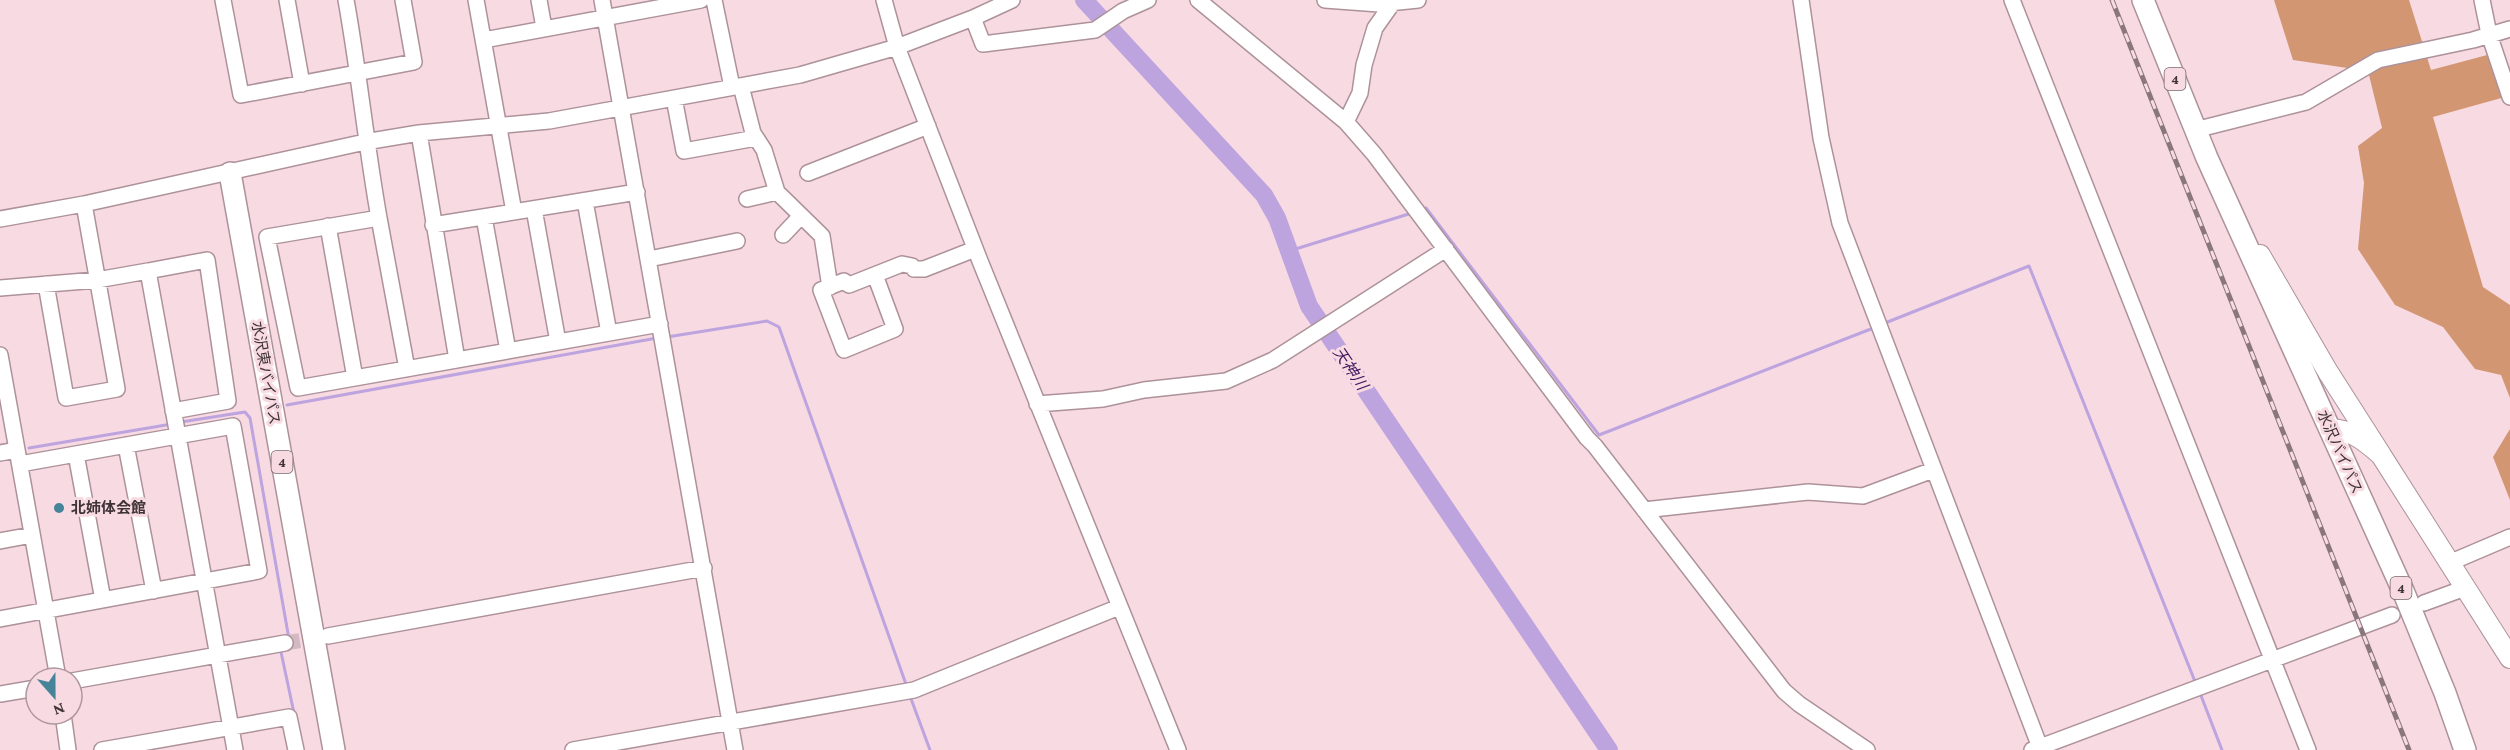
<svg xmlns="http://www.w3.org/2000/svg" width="2510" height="750" font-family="'Crimson Pro','Noto Sans JP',serif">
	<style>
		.forest { fill: #d29772 }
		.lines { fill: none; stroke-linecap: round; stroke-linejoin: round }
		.stream { stroke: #bda4df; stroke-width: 3 }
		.river { stroke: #bda4df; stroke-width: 18 }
		.minor-tunnel { stroke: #d3b9c1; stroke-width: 15; stroke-dasharray: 15 8; stroke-linecap: butt }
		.minor-casing { stroke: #ad929a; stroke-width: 18 }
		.major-casing { stroke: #ad929a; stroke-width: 22 }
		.highway-casing { stroke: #ad929a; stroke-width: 24 }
		.minor { stroke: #fff; stroke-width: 15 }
		.major { stroke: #fff; stroke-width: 20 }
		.highway { stroke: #fff; stroke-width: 21 }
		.rail-casing { stroke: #8a777d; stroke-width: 5 }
		.rail { stroke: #f8dae3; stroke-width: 3; stroke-dasharray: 9; stroke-linecap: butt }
		.poi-dot { fill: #458499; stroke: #f8dae3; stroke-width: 2 }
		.labels { text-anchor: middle; stroke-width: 6; stroke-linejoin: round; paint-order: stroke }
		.shield { fill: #f8dae3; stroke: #76656b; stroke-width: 1.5 }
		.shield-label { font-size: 14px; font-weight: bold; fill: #3f3337 }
		.street-label { font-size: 15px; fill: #3f3337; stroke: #f8dae3 }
		.poi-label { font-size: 15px; font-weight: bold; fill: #3f3337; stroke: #f8dae3; text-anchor: start }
		.water-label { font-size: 16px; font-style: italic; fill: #3c195e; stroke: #f8dae3 }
	</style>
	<rect width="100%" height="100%" fill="#f8dae3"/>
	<path class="forest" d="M2274 0H2409L2431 70 2502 51 2505 97 2433 117 2483 287 2510 305V398L2501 375 2475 369 2443 327 2395 305 2358 249 2364 183 2358 146 2382 128 2368 71 2293 60Z
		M2510 429V500L2493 457Z"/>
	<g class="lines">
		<path class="stream" d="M1421 210 1426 208 1599 435 1876 327
			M1289 251 1412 213
			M1885 323 2029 266 2196 684
			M667 337 767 321 779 327 907 687
			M287 405 657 338
			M181 422 245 412 250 418 289 639
			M29 448 172 424
			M283 649 281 652 294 713
			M2200 693 2222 750
			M910 696 930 750"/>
		<path class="river" d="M1084 0 1264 195 1277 218 1309 306 1609 750"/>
		<path class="minor-tunnel" d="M285 643 322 637"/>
		<g class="minor-casing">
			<path id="minor" d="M223 0 241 95 414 62 403 0
				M287 0 302 84
				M346 0C359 72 366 145 379 218L267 237 298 388 660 324
				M476 0 514 212
				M539 0 544 28
				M602 0 735 750
				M714 0 732 87
				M884 0 897 47 980 261 1178 750
				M1198 0 1346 122 1374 154 1587 438 1595 446 1784 691 1799 704 1867 750
				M1325 0 1379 4 1418 0
				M1801 0 1821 138 1840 223 2041 750
				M2012 0 2308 750
				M2482 0 2489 34 2510 97
				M973 18 983 44 1095 30 1123 11 1148 0
				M484 40 701 0
				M741 86 753 133 764 150 777 192 822 236 830 287
				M674 98 684 151 756 138
				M1346 122 1360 93 1364 65 1375 28 1392 4
				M2195 130 2306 102 2378 60 2473 40 2510 29
				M419 133 457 360
				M808 173 928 126
				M747 199 777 192
				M585 201 609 333
				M534 209 558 342
				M484 217 508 351
				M379 218 407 369
				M0 219 84 204 365 142 419 133 549 121 800 75 897 47 973 18 1012 0
				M433 225 637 192
				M328 226 355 378
				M783 235 800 217
				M649 259 737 241
				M148 271 207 260 228 401 173 411
				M875 275 895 329 844 350 821 290 844 281 849 285 902 264 912 266 914 269H924L975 249
				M46 284 66 398 117 389 84 204
				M0 288 97 280 148 271 235 750
				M0 355 58 678
				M1037 404 1103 399 1144 390 1226 381 1273 360 1446 249
				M126 445 154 591
				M0 453 17 450
				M76 454 103 600
				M1644 510 1808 492 1863 496 1933 470
				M0 541 32 535
				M2449 563 2510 537
				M2424 603 2465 588
				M0 619 259 571 233 426 20 464
				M328 636 704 568
				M72 681 285 643
				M0 694 36 688
				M63 714 68 750
				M102 750 289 717 296 750
				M573 750 914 690 1119 607
				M2032 750 2392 615"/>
		</g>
		<g class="major-casing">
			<path id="major" d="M2260 255 2328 372 2381 455
				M2331 429C2352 430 2365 441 2381 455L2510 658"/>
		</g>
		<g class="highway-casing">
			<path id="highway" d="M2143 0 2207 158 2404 593 2445 693 2465 750
				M230 173 334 750"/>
		</g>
		<use href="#minor" class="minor"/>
		<use href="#major" class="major"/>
		<use href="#highway" class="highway"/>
		<g class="rail-casing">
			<path id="rail" d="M2112 0 2409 750"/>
		</g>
		<use href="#rail" class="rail"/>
	</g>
	<circle class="poi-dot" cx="59" cy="508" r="6"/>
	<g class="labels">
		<g class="shield">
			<rect x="2164.5" y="68" width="21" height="22" rx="4.5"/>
			<rect x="271.5" y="451" width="21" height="22" rx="4.5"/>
			<rect x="2390.5" y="577" width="21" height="22" rx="4.5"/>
		</g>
		<g class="shield-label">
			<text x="2175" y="84">4</text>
			<text x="282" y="467">4</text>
			<text x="2401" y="593">4</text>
		</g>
		<g class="street-label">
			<text transform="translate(266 373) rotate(80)" y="5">水沢東バイパス</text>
			<text transform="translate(2340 452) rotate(66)" y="5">水沢バイパス</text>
		</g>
		<g class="poi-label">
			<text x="71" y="513">北姉体会館</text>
		</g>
		<g class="water-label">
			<text transform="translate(1351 368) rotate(56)" y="6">天神川</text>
		</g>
	</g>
	<g transform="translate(54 696) rotate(159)"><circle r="28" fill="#f8dae3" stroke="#ae979e" stroke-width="1.5"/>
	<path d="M0-4.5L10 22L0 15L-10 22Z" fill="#458499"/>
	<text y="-9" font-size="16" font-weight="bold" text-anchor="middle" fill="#3f3337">N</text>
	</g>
</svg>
